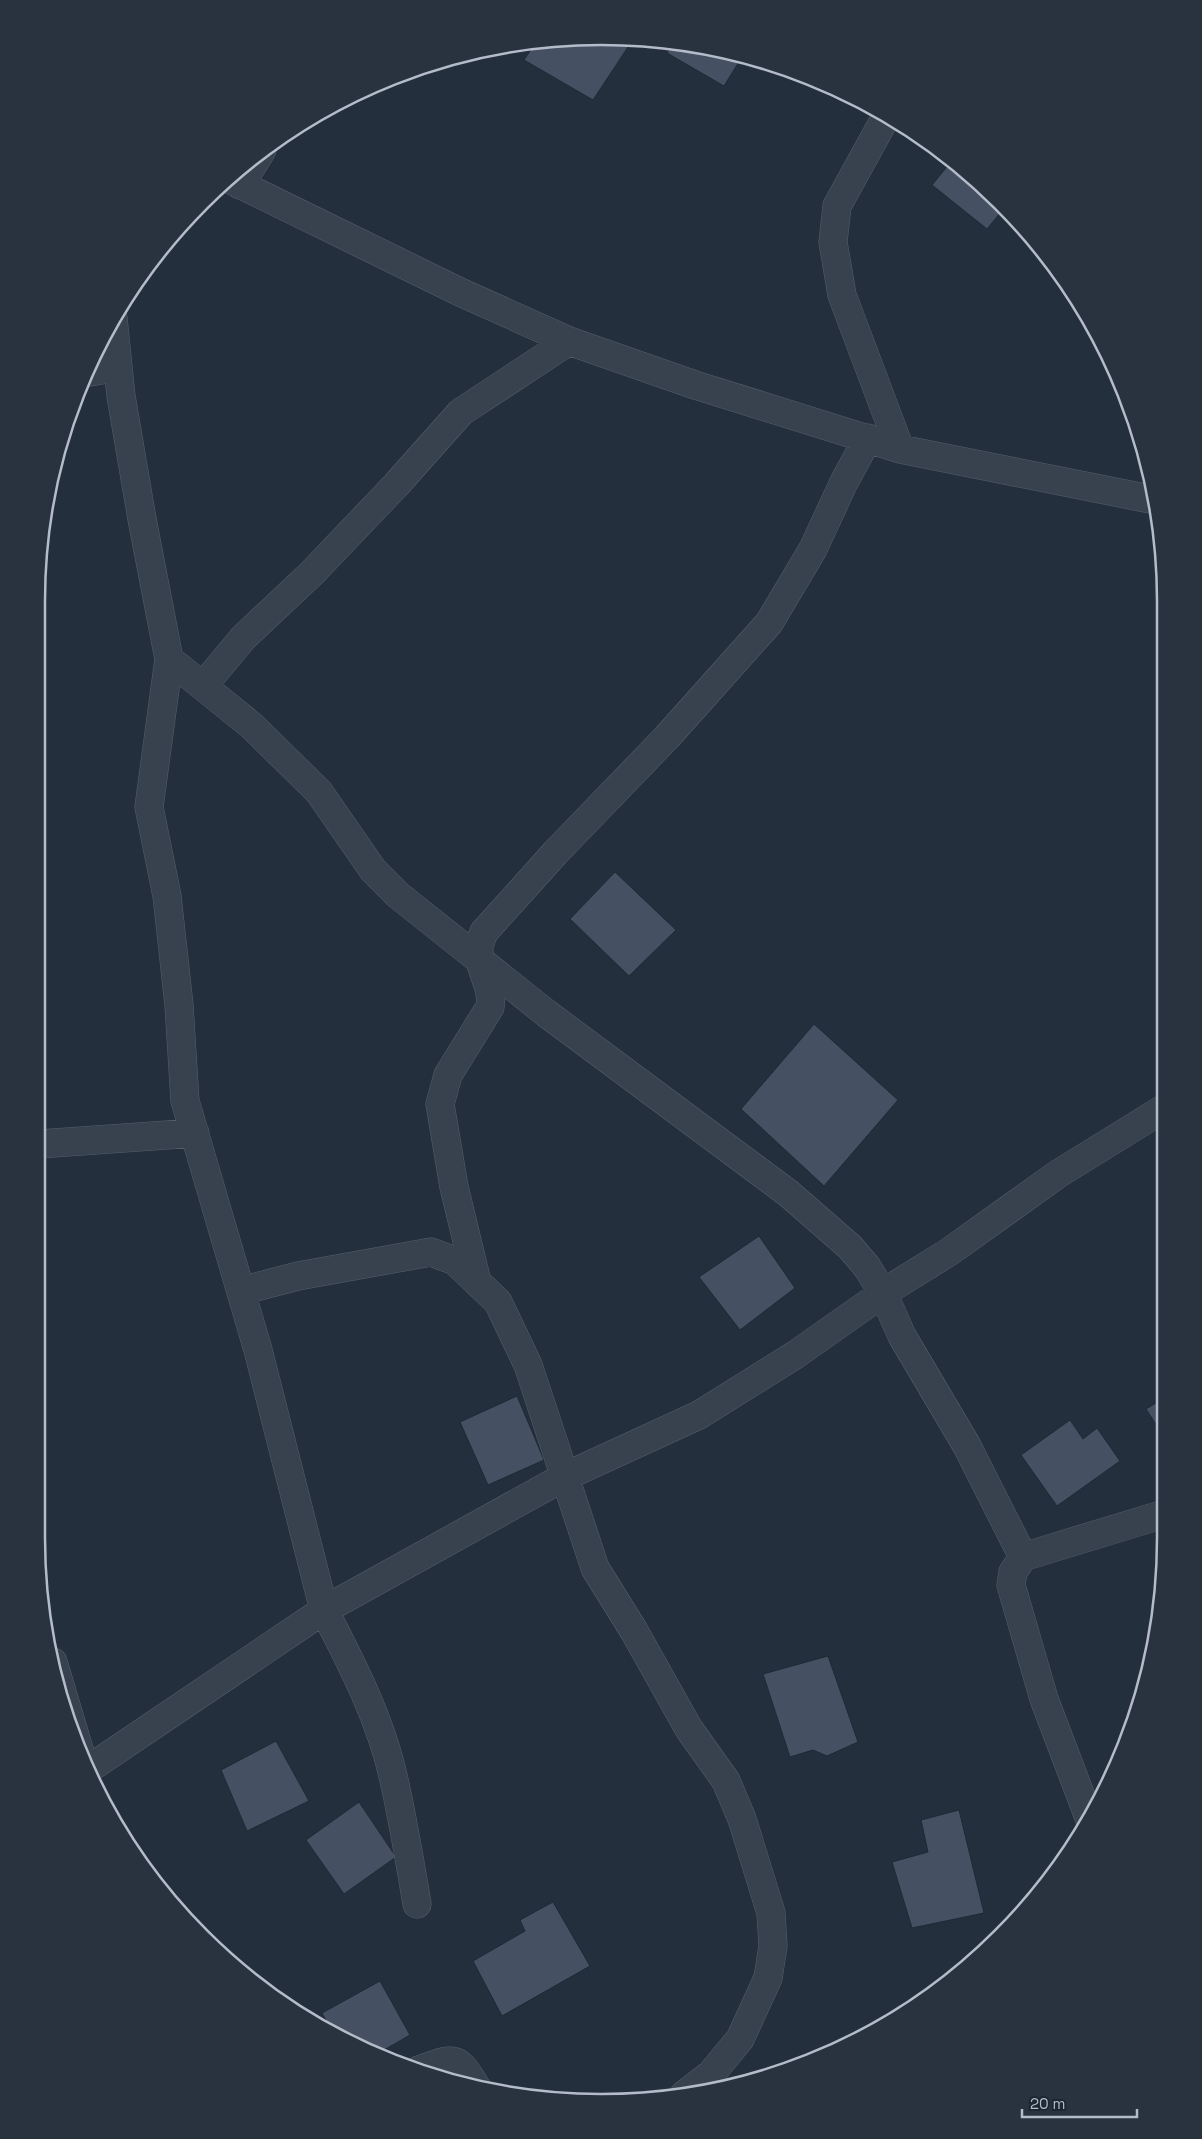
<svg xmlns="http://www.w3.org/2000/svg" width="1202" height="2139" font-family="'Space Grotesk',sans-serif">
	<style>
		.building { fill: #455162; stroke: #1f2835 }
		.lines { fill: none; stroke-linecap: round; stroke-linejoin: round }
		.street-casing { stroke: #565f6c; stroke-width: 29 }
		.street { stroke: #38414e; stroke-width: 28 }
		.rim { fill: none; stroke: #b4bcc9; stroke-width: 2.5 }
	</style>
	<rect width="100%" height="100%" fill="#242f3e"/>
	<path class="building" d="M564 37 614 39 628 47 593 100 524 60 536 42Z
		M673 41H675L742 57 724 86 667 53Z
		M950 163 1005 207 987 229 932 185Z
		M615 872 676 930 629 976 570 919Z
		M814 1024 898 1100 824 1186 741 1109Z
		M759 1236 795 1288 740 1330 699 1277Z
		M517 1396 544 1460 488 1485 460 1422Z
		M1164 1398V1437L1146 1409Z
		M1070 1420 1083 1439 1097 1428 1120 1461 1057 1506 1021 1455Z
		M828 1656 858 1742 827 1756 813 1750 790 1757 763 1674Z
		M276 1741 309 1801 247 1831 221 1770Z
		M359 1802 396 1857 344 1894 306 1840Z
		M959 1810 984 1913 912 1928 892 1862 928 1852 921 1820Z
		M553 1902 590 1966 502 2016 473 1961 525 1931 520 1920Z
		M380 1981 410 2035 377 2054 351 2045 333 2034 322 2013Z"/>
	<g class="lines">
		<g class="street-casing">
			<path id="street" d="M887 115 837 206 833 242 842 295 900 449
				M229 179 460 292 569 341 695 385 900 449 1155 500
				M240 185 262 150
				M113 318 121 396 142 519 169 659 149 807 167 896 179 1005 185 1101 258 1350 324 1610C352 1664 381 1720 394 1780 403 1820 410 1862 417 1904
				M90 372 118 367
				M169 659 252 726 319 792 373 870 398 895 546 1013 788 1193 850 1247 867 1267 883 1293 902 1336 967 1446 1023 1557 1013 1572 1011 1585 1044 1699 1090 1820
				M203 686 243 638 312 573 396 485 461 412 569 341
				M39 1144 195 1133
				M477 1282 454 1187 440 1104 448 1075 490 1007C494 986 477 968 479 947 480 942 482 937 484 932L556 852 667 737 769 623 813 549 844 482 868 438
				M241 1291 298 1276 431 1252 455 1261 498 1302 528 1365 595 1568 634 1631 689 1729 726 1781 742 1819 771 1913 773 1946 768 1978 740 2039 711 2074 684 2095
				M1023 1557 1164 1514
				M53 1662 81 1756
				M87 1770 324 1610 564 1477 699 1415 795 1355 883 1293 949 1252 1058 1174 1163 1109
				M419 2070C456 2057 456 2054 477 2088"/>
		</g>
		<use href="#street" class="street"/>
	</g>
	<path d="M0 0H1202V2139H0ZM601 45H601A556 556 0 0 1 1157 601V1538A556 556 0 0 1 601 2094H601A556 556 0 0 1 45 1538V601A556 556 0 0 1 601 45Z" fill="#29323f" fill-rule="evenodd"/>
	<path class="rim" d="M601 45H601A556 556 0 0 1 1157 601V1538A556 556 0 0 1 601 2094H601A556 556 0 0 1 45 1538V601A556 556 0 0 1 601 45Z"/>
	<path d="M1022 2109v8h115v-8" fill="none" stroke="#b4bcc9" stroke-width="2.5"/>
	<text x="1030" y="2109" font-size="15" fill="#b4bcc9" stroke="#1d2633" stroke-width="4" paint-order="stroke">20 m</text>
</svg>
